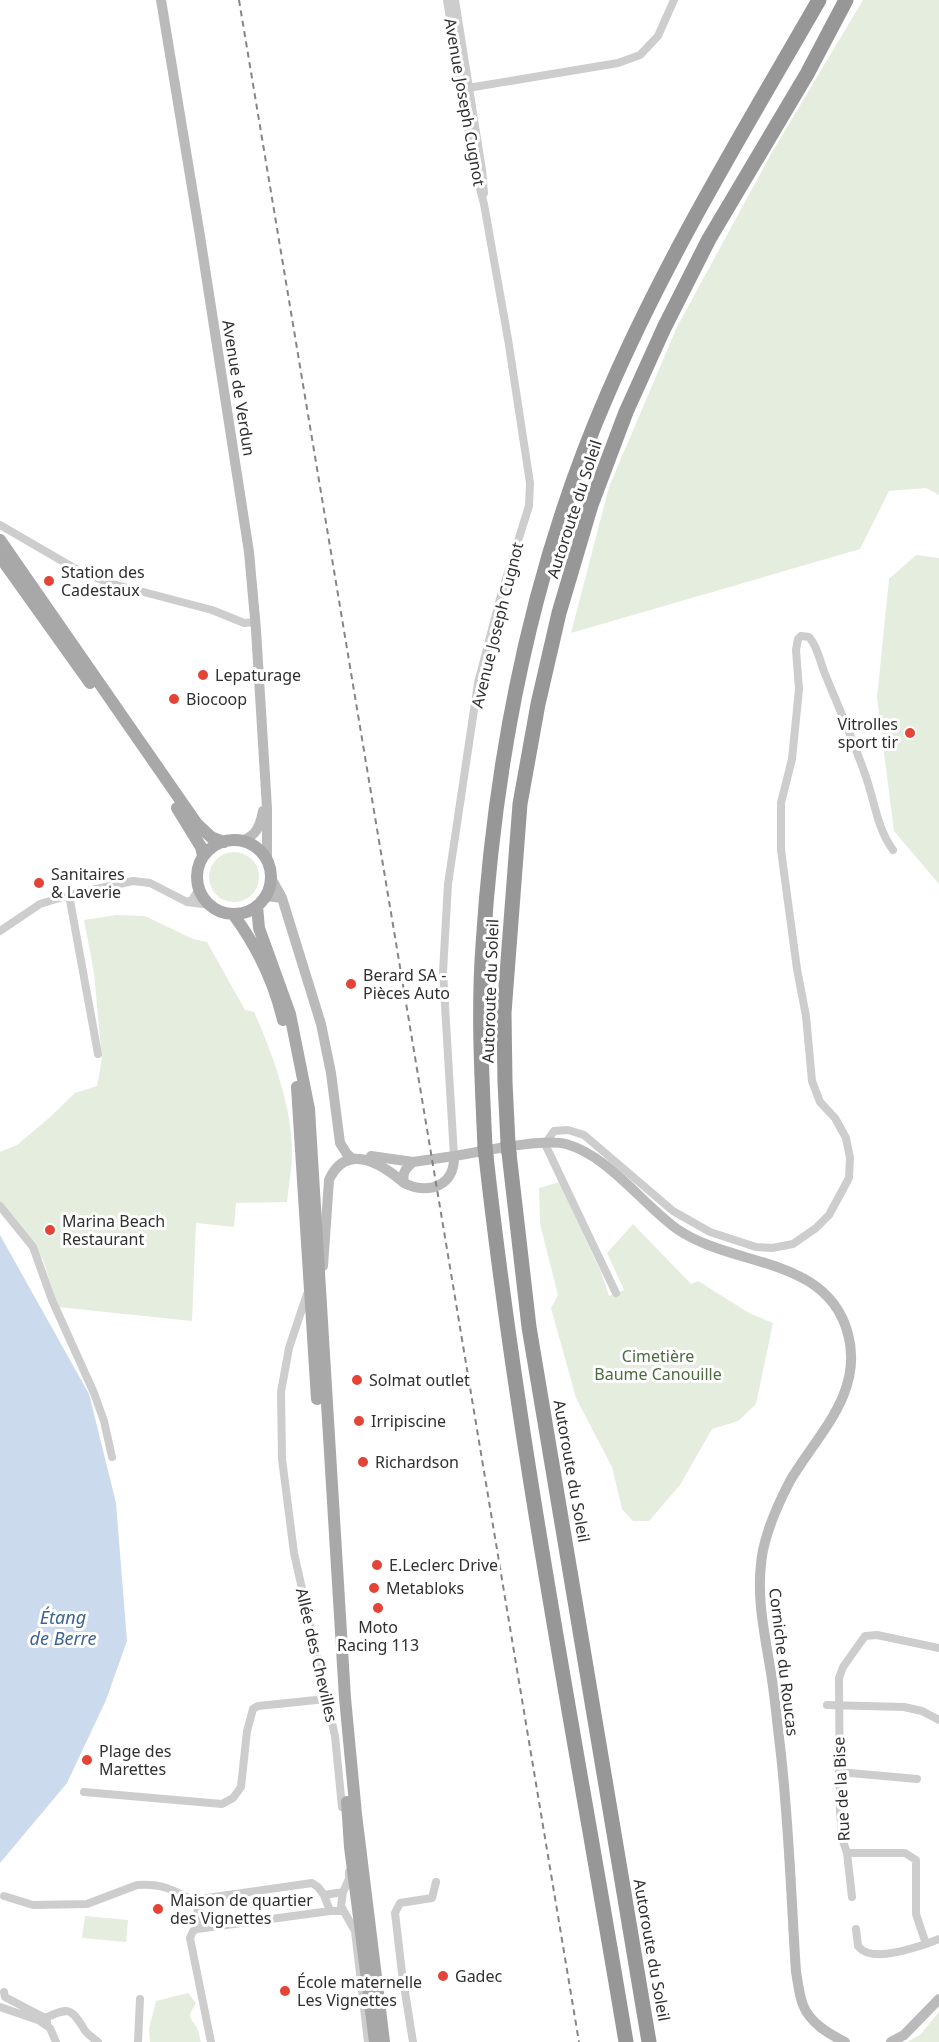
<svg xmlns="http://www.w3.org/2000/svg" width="939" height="2042" font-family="'Noto Sans',sans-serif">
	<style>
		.green { fill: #e4edde }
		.water { fill: #cbdaec }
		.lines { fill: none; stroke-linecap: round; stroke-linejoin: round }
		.street { stroke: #cdcdcd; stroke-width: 8 }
		.secondary { stroke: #bababa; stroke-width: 10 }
		.primary { stroke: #a8a8a8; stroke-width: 12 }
		.highway { stroke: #979797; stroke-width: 15 }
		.rail { stroke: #858585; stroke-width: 2; stroke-dasharray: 6 4.5; stroke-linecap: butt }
		.highway-bridge { stroke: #979797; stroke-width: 15 }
		.poi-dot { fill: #e34435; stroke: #fff; stroke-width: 2 }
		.labels { text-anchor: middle; stroke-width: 6; stroke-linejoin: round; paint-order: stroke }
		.street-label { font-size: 16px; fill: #303030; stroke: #fff }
		.poi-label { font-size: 16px; fill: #303030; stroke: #fff; text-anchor: start }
		.park-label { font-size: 16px; fill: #4b6b3d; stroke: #fff }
		.water-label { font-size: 18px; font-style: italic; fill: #3e6492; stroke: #fff }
	</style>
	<rect width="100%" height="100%" fill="#fff"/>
	<path class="green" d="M863 0H939V495L926 488 889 491 860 549 571 633 609 487 677 327 771 154Z
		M916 555 939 558V884L894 831 877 698 889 579Z
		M209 877a25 25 0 1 1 50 0a25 25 0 1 1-50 0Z
		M116 915 145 916 193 939 207 942 245 1010 254 1012C272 1051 292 1108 292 1151 292 1167 289 1185 287 1202L236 1203 234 1227 196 1223 192 1321 58 1307 43 1260 0 1202V1152L17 1145 49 1118 75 1093 97 1086 102 1059 94 973 84 920Z
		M559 1182 601 1272 609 1296 624 1290 607 1253 633 1224 691 1284 698 1281 749 1313 773 1323 756 1404 738 1421 712 1429 680 1485 649 1521H633L622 1509 612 1467 576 1398 551 1308 558 1295 540 1224 539 1188Z
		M85 1916 128 1920 126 1942 82 1938Z
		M188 1993 196 2003C189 2016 187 2014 196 2026 199 2030 199 2037 201 2042H150L149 2029 156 2001Z
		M939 2012V2042H907L920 2035Z"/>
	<path class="water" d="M0 1235 89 1394 116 1503 127 1641 106 1700 67 1783 0 1863Z"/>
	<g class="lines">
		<path class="street" d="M447 0 475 170 484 204 508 339 530 483 529 506 501 595 478 683 448 884 443 972 454 1156
			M455 0 482 170 484 193
			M462 89 618 63 640 55 658 36 674 0
			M0 525 81 572 113 584 212 610 244 623 256 622
			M69 895 98 1054
			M187 902 192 900 199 889
			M0 931 40 904 69 895 133 881 150 883 187 902 210 905
			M0 1206 33 1247 52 1300 94 1393 104 1421 112 1457
			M616 1293 545 1144 554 1131 568 1130 584 1135 673 1211 710 1232 756 1247 772 1248 793 1244 816 1228 829 1215 849 1178 850 1158 846 1138 835 1118 820 1102 812 1081 806 1016 797 969 781 850V803L792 759 799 689 796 650 798 639 801 636 809 637C818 647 820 662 825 674 839 708 854 742 866 777 875 803 877 828 893 850
			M307 1294 289 1348 281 1392 282 1459 294 1553 335 1736 342 1807
			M939 1648 877 1635 865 1636 843 1667 839 1678 840 1814 843 1841 847 1853H905L916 1860V1914L926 1944 939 1939
			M827 1705 904 1707 922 1711 939 1720
			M839 1772 917 1779
			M84 1792 222 1804 233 1798 241 1787 247 1731 253 1709 258 1706 326 1699
			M847 1853 852 1897
			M349 1872V1879L343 1892 341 1906 355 1931 368 2042
			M324 1895 330 1911
			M4 1896 33 1905 87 1904 137 1885C164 1883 175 1891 198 1903
			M198 1903 207 1898 312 1883 318 1887 324 1895 343 1892
			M198 1903 197 1929 193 1931 190 1938 211 2042
			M197 1929 330 1911H343
			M856 1929 858 1946C870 1963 910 1949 926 1944
			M4 1992 5 1997 45 2018 47 2022
			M0 2007 38 2020 50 2028 56 2042
			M45 2018C69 2007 71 2008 84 2029 87 2034 93 2038 98 2042
			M138 2042 140 1999
			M413 2042 402 1973 395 1913 400 1903 432 1898 436 1882"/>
		<path class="secondary" d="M161 0 200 236 249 552 256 630 267 808V859
			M242 841C257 835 260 826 263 811
			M271 878 282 898 321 1024 331 1073 340 1143 347 1154 353 1159
			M266 896 282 898
			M371 1156 413 1162 454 1156C455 1186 429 1195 404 1183 402 1173 405 1169 413 1162
			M454 1156C480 1152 542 1138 566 1144 609 1156 642 1204 677 1229 733 1268 827 1255 848 1334 864 1393 817 1435 790 1481 779 1502 768 1527 763 1550 755 1593 764 1630 771 1673 775 1697 777 1722 780 1746 789 1821 791 1897 796 1972 798 1982 799 1995 803 2005 810 2023 829 2034 845 2042
			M323 1266 329 1180C346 1142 381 1163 404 1183
			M891 2042 904 2035 939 1999"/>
		<path class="primary" d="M0 540 197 824 211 837 224 842
			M0 557 90 683
			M177 808 201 847 203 856
			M197 877a37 37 0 1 1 74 0a37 37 0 1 1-74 0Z
			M257 906 259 928 290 1014 309 1109 345 1698 356 1814 384 2042
			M233 914C256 945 274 982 283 1020
			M297 1087 317 1399
			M347 1802 350 1847 375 2042"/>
		<path class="highway" d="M508 1143 505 1082 504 1013 520 804 538 704 559 613 591 505 626 412 664 328 709 239 807 74 846 0
			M485 1147C482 1080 478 1012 483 945 495 757 532 567 608 393 667 256 745 129 819 0
			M509 1153 529 1327 649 2042
			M486 1156C519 1453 577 1747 626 2042"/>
		<path class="rail" d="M239 0 579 2042"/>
		<path class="highway-bridge" d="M508 1143 509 1153
			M485 1147 486 1156"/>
	</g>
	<g class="poi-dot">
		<circle cx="49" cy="581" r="6"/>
		<circle cx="203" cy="675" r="6"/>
		<circle cx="174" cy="699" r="6"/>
		<circle cx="910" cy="733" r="6"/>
		<circle cx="39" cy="883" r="6"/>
		<circle cx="351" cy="984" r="6"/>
		<circle cx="50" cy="1230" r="6"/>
		<circle cx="357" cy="1380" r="6"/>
		<circle cx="359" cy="1421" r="6"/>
		<circle cx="363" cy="1462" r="6"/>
		<circle cx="377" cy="1565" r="6"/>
		<circle cx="374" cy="1588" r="6"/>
		<circle cx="378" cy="1608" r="6"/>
		<circle cx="87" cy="1760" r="6"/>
		<circle cx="158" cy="1909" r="6"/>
		<circle cx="443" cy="1976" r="6"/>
		<circle cx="285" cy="1991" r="6"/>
	</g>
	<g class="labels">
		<g class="street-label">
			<text transform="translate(465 102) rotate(80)" y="6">Avenue Joseph Cugnot</text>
			<text transform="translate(239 388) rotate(81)" y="6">Avenue de Verdun</text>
			<text transform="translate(574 509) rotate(-72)" y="6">Autoroute du Soleil</text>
			<text transform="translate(497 625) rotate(-76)" y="6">Avenue Joseph Cugnot</text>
			<text transform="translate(490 991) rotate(-88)" y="6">Autoroute du Soleil</text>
			<text transform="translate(572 1471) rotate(80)" y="6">Autoroute du Soleil</text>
			<text transform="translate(317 1655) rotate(77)" y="6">Allée des Chevilles</text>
			<text transform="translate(784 1662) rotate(83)" y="6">Corniche du Roucas</text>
			<text transform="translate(841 1789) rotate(-93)" y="6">Rue de la Bise</text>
			<text transform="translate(652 1950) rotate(80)" y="6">Autoroute du Soleil</text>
		</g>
		<g class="poi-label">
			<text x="61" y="578">Station des<tspan x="61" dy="18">Cadestaux</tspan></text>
			<text x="215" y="681">Lepaturage</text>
			<text x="186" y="705">Biocoop</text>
			<text x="898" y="730" text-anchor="end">Vitrolles<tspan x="898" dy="18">sport tir</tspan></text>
			<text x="51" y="880">Sanitaires<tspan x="51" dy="18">&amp; Laverie</tspan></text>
			<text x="363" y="981">Berard SA -<tspan x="363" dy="18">Pièces Auto</tspan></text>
			<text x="62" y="1227">Marina Beach<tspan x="62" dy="18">Restaurant</tspan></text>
			<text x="369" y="1386">Solmat outlet</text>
			<text x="371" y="1427">Irripiscine</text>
			<text x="375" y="1468">Richardson</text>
			<text x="389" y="1571">E.Leclerc Drive</text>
			<text x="386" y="1594">Metabloks</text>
			<text x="378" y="1633" text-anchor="middle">Moto<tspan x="378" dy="18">Racing 113</tspan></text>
			<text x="99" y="1757">Plage des<tspan x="99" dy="18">Marettes</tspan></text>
			<text x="170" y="1906">Maison de quartier<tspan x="170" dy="18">des Vignettes</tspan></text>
			<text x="455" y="1982">Gadec</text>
			<text x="297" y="1988">École maternelle<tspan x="297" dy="18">Les Vignettes</tspan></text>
		</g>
		<g class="park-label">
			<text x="658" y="1362">Cimetière<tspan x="658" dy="18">Baume Canouille</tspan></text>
		</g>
		<g class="water-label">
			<text x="63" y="1624">Étang<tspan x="63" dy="21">de Berre</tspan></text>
		</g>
	</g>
</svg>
